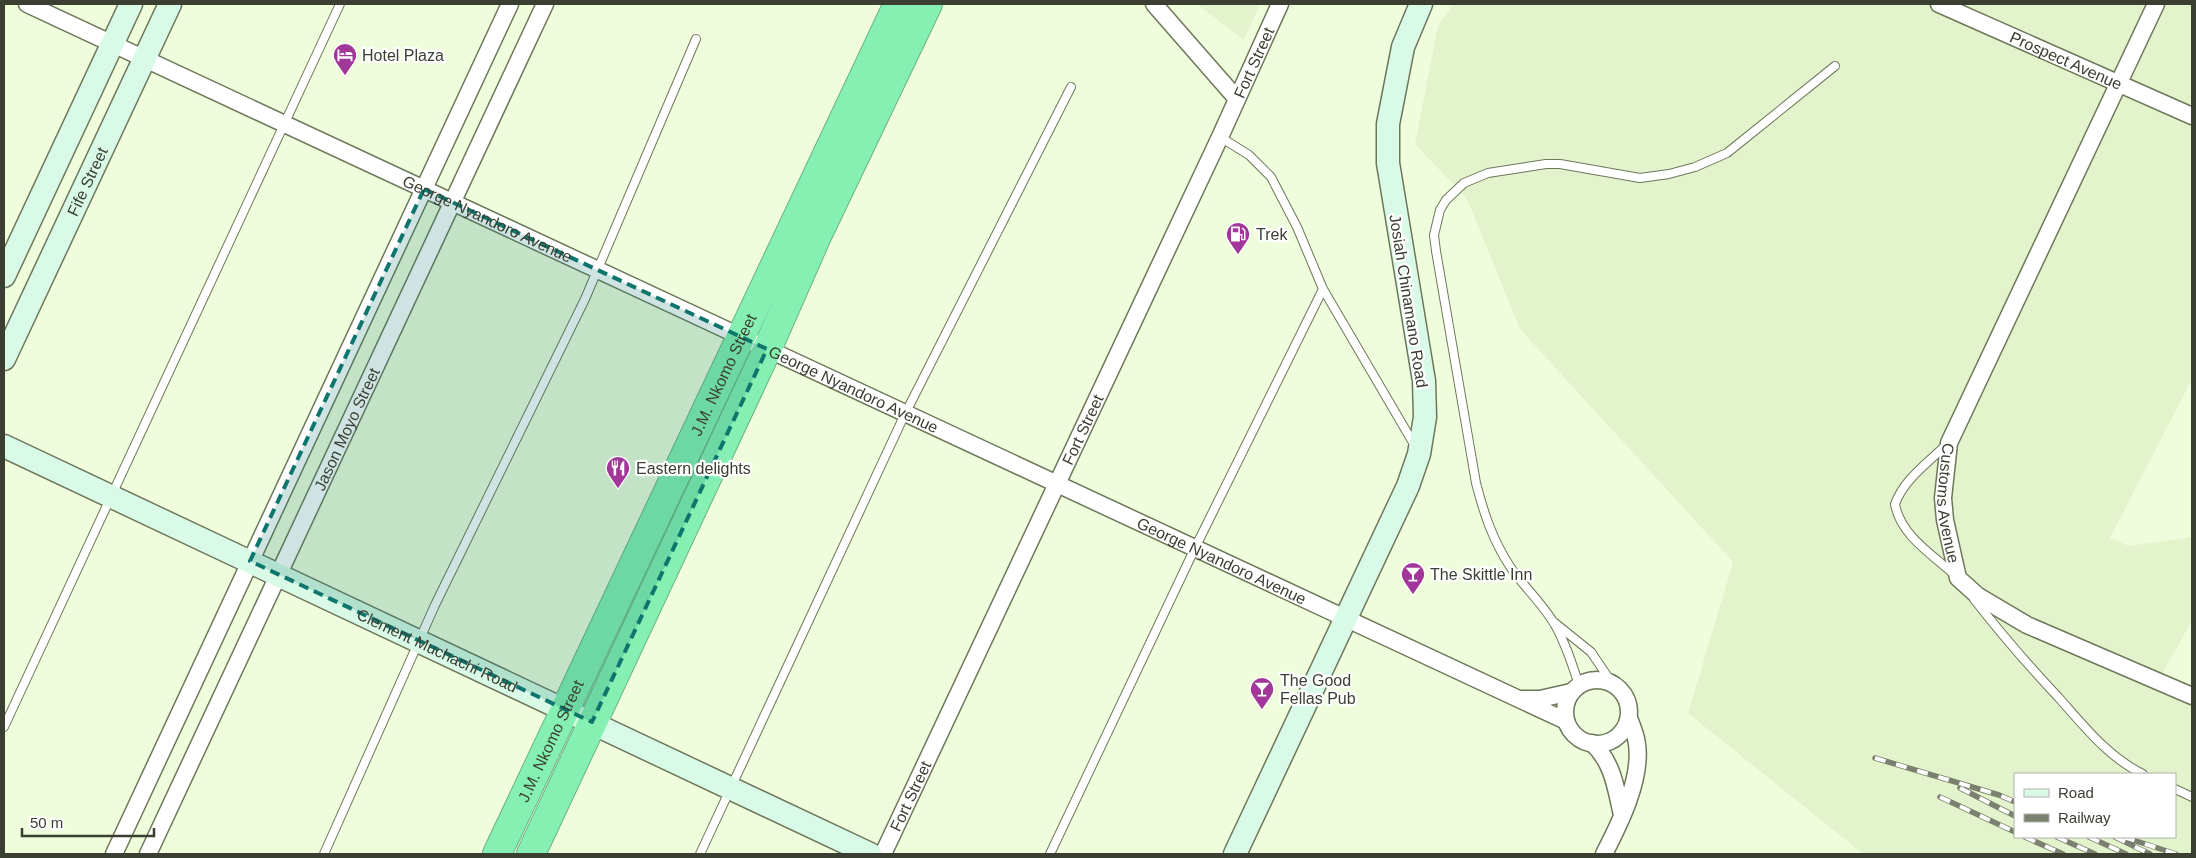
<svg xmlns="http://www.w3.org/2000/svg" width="2196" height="858" font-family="Helvetica,sans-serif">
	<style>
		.built { fill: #e3f3cb; fill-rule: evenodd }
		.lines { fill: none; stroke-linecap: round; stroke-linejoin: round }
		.lane-casing { stroke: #6d785b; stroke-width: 10 }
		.street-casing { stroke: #6d785b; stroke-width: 19 }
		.secondary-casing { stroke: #6d785b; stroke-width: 25 }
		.highway-casing { stroke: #6bb285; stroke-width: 30 }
		.lane { stroke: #fff; stroke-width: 8 }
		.street { stroke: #fff; stroke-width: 16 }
		.secondary { stroke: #dafae8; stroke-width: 22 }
		.highway { stroke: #85f0b1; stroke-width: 28 }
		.rail-casing { stroke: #7a816e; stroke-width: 5.5 }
		.rail { stroke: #fff; stroke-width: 4; stroke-dasharray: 11; stroke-linecap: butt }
		.marked { fill: #0f766e; fill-opacity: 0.2; stroke: #0f766e; stroke-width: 4; stroke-dasharray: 10 6; stroke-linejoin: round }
		.labels { text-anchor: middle; stroke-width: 4.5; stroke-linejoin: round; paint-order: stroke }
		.poi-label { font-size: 16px; fill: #3a3f32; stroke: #fff; text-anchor: start }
		.street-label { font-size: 16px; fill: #3a3f32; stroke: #fff }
	</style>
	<rect width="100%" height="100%" fill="#f0fddd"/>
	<path class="built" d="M1197 4H1260L1244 40Z
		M1453 4H2192V379L2110 538 2129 546 2192 537V620L2157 683 2192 700V854H1863L1688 713 1733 562 1520 329 1467 199 1415 144 1438 26ZM2015 774H2175V837H2015Z"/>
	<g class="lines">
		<g class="lane-casing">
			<path id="lane" d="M1220 137 1249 155 1271 177 1297 227 1323 289 1415 446
				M1947 444C1929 462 1904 479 1895 504 1900 535 1933 555 1955 575
				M1974 599C2001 634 2029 666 2059 698 2084 726 2109 758 2143 774
				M1555 623 1591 652 1612 683
				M1579 685C1572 664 1566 644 1555 625 1543 604 1524 587 1511 568 1493 541 1484 514 1476 483L1436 251 1434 235 1440 210 1446 200 1464 183 1488 173 1546 164H1560L1640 178 1669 174 1695 167 1727 153 1835 66
				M4 727 340 4
				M2175 789 2192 797
				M324 854 435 605 585 299 696 39
				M700 854 904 416 1071 87
				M1050 854 1195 548 1323 289"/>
		</g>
		<g class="street-casing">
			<g id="street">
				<path id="s1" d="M27 4 1566 721"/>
				<path d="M1154 4 1237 99"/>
				<path id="s2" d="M1939 4 2192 116"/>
				<path id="s3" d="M2156 4 1949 443 1943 498 1945 520 1958 578 1978 596 2027 625 2192 696"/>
				<circle cx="1597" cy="712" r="32"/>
				<path d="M1522 699H1540L1571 692"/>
				<path d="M1592 743C1613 762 1616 789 1622 815"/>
				<path d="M114 854 510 4"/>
				<path id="s4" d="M148 854 545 4"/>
				<path id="s5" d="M883 854 1220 137 1280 4"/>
				<path d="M1604 854C1620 823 1642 779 1637 744 1636 735 1632 726 1629 718"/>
			</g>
		</g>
		<g class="secondary-casing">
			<g id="secondary">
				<path d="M4 276 131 4"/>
				<path id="s6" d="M4 359 170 4"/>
				<path id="s7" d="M4 446 870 854"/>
				<path d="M1235 854 1408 486 1419 454 1425 417 1424 381 1388 163V124L1403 47 1421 4"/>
			</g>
		</g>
		<g class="highway-casing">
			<g id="highway">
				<path id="s8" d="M497 854 898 4"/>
				<path d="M531 854 766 352 817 236 928 4"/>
			</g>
		</g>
		<use href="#lane" class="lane"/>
		<use href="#street" class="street"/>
		<use href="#secondary" class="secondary"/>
		<use href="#highway" class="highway"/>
		<g class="rail-casing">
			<path id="rail" d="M1875 758 1999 795 2015 802
				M1960 788 2015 816
				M1940 797 2015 832
				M2025 837 2063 854
				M2057 837 2095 854
				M2089 837 2126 854
				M2115 837 2150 854
				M2124 837 2176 854"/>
		</g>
		<use href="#rail" class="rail"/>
	</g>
	<path class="marked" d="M424 189 767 349 592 722 250 561Z"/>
	<defs>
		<g id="hotel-pin" transform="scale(1.25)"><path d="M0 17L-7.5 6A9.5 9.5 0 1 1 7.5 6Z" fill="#a13798" stroke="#fff"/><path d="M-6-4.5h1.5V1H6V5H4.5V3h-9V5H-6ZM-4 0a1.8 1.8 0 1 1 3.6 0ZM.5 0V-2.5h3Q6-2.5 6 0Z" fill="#fff"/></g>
		<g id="fuel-pin" transform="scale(1.25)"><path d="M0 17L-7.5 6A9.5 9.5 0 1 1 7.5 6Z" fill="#a13798" stroke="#fff"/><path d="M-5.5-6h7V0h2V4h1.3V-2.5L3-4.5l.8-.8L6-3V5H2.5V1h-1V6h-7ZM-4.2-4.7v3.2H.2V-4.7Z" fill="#fff"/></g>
		<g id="restaurant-pin" transform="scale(1.25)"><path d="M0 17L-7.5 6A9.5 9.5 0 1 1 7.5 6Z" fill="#a13798" stroke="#fff"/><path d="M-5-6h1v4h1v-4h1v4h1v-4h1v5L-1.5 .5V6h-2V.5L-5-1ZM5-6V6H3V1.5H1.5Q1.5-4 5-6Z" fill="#fff"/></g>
		<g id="bar-pin" transform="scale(1.25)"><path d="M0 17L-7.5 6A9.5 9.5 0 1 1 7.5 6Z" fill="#a13798" stroke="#fff"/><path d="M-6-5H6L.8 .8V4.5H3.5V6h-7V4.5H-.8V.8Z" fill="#fff"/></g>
	</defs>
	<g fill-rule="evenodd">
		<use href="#hotel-pin" x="345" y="55"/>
		<use href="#fuel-pin" x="1238" y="234"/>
		<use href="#restaurant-pin" x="618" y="468"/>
		<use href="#bar-pin" x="1413" y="574"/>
		<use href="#bar-pin" x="1262" y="689"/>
	</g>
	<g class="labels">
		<g class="poi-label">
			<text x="362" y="61">Hotel Plaza</text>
			<text x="1256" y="240">Trek</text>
			<text x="636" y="474">Eastern delights</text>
			<text x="1430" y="580">The Skittle Inn</text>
			<text x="1280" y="686">The Good<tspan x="1280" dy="18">Fellas Pub</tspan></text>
		</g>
		<g class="street-label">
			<text dy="6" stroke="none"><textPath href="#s2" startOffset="139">Prospect Avenue</textPath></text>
			<text dy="6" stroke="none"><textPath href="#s5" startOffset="874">Fort Street</textPath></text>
			<text dy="6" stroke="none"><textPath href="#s6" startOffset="196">Fife Street</textPath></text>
			<text dy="6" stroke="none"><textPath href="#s1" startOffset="508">George Nyandoro Avenue</textPath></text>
			<text transform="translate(1409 301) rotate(81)" y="6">Josiah Chinamano Road</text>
			<text dy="6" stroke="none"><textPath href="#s8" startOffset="530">J.M. Nkomo Street</textPath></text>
			<text dy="6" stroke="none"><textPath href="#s1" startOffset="912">George Nyandoro Avenue</textPath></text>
			<text dy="6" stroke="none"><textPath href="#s4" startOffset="469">Jason Moyo Street</textPath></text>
			<text dy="6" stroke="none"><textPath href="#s5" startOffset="469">Fort Street</textPath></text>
			<text dy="6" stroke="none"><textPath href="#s3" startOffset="546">Customs Avenue</textPath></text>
			<text dy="6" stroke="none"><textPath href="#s1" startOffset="1318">George Nyandoro Avenue</textPath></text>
			<text dy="6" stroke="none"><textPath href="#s7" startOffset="479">Clement Muchachi Road</textPath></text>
			<text dy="6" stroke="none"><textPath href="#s8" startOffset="125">J.M. Nkomo Street</textPath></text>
			<text dy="6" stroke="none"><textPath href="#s5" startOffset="64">Fort Street</textPath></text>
		</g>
	</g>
	<rect width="2196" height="858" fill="none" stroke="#3a3f32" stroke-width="10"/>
	<rect x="2014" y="773" width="162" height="65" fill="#ffffff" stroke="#b0b2ad"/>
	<rect x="2024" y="789" width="25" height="8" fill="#dafae8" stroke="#b0b2ad"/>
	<text x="2058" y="798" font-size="15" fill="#3a3f32">Road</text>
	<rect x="2024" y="814" width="25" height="8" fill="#7a816e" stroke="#b0b2ad"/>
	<text x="2058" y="823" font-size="15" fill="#3a3f32">Railway</text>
	<path d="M22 828v8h132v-8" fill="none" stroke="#3a3f32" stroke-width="2.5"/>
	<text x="30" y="828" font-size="15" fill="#3a3f32" stroke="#ffffff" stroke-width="4" paint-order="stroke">50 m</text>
</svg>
